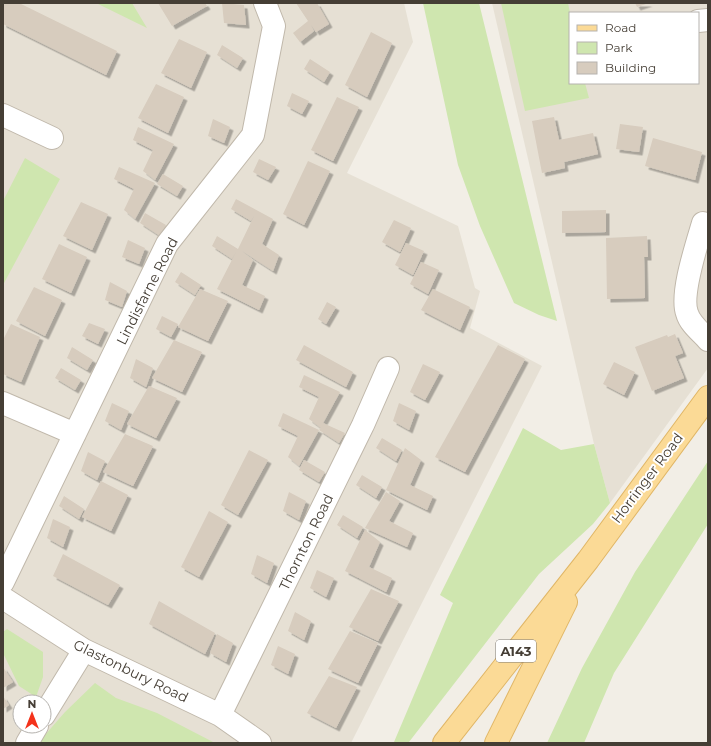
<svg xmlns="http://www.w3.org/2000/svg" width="711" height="746" font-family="Montserrat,sans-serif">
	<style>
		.residential { fill: #e6e0d4; fill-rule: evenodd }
		.green { fill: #cfe6af }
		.building { fill: #d7ccbe; filter: url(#shadow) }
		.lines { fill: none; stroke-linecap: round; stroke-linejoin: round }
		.minor-casing { stroke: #c0b8ab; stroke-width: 24 }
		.major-casing { stroke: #e0b666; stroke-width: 24 }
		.minor { stroke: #fff; stroke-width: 22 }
		.major { stroke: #fbda96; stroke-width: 22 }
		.labels { text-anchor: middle; stroke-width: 4; stroke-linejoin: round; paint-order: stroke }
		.shield { fill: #fff; stroke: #7d7872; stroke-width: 1 }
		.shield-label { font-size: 13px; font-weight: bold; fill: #453e35 }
		.street-label { font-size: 14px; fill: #453e35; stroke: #fff }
	</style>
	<defs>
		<filter id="shadow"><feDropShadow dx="3.5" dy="3.5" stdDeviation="0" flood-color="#0004"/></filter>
	</defs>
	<rect width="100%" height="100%" fill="#f2eee6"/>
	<path class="residential" d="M3 3H404L413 42 347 173 458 226 475 288 480 291 470 328 542 366 351 743H3ZM20 702H44V726H20Z
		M492 3H708V368L610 503 594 444ZM570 13H698V83H570Z"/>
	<path class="green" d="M96 3H132L147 28Z
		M423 3H479L557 321 539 315 514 303 480 226 458 165Z
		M501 3H568L570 13V83H585L589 98 525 111Z
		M25 158 60 179 3 285V201Z
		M523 428 561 450 594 444 610 503 593 524 539 574 409 742H394L453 603 440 595Z
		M708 461V524L614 673 584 743H547L582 668 635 572Z
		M7 629 43 652V677L36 697 19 686 3 653V632Z
		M95 683 116 698 157 713 215 743H38L65 712Z"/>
	<path class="building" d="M3 3H19L117 51 106 75 3 24Z
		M158 3H205L207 6 172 26Z
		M222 3 244 5 246 25 224 23Z
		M296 3H317L329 24 316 32 311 25 314 31 300 42 293 33 308 21Z
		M635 3H649L637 7Z
		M371 32 392 43 367 97 345 85Z
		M179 39 207 52 191 88 161 73Z
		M222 45 243 58 237 68 217 55Z
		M310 59 330 72 324 82 304 69Z
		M156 84 184 97 168 133 138 118Z
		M292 93 309 101 302 114 287 106Z
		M337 97 359 107 333 161 311 150Z
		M554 117 559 140 593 133 598 154 564 162 565 168 542 173 532 121Z
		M213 119 230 127 224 143 208 136Z
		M620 124 643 127 639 152 616 149Z
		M138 127 174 144 155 180 143 171 153 150 133 140Z
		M653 138 702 152 695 180 645 166Z
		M259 159 276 167 268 180 253 172Z
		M308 161 330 171 304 225 283 214Z
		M119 167 155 183 135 219 124 210 134 189 114 179Z
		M163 174 183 186 177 196 157 184Z
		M236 199 273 219 262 244 279 255 273 271 242 251 253 260 242 285 265 296 259 310 217 289 236 252 232 259 212 246 217 236 238 249 254 216 251 221 231 209Z
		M81 202 108 214 92 250 63 236Z
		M606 210V232L562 233V211Z
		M145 213 166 225 160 236 140 223Z
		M394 220 411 228 400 252 382 242Z
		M647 236 648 257H644L645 298 607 299 606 238Z
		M128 240 145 248 139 264 122 257Z
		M406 243 424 251 413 275 395 265Z
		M59 244 87 257 71 293 42 279Z
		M421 262 439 270 428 294 410 284Z
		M181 272 201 285 195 295 175 282Z
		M110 282 127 291 122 307 105 300Z
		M34 287 62 300 45 336 16 321Z
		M200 289 228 301 208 341 178 327Z
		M433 289 470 307 460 330 421 310Z
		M327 302 336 307 326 324 318 319Z
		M162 316 178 324 171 337 156 329Z
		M89 323 105 329 98 344 82 336Z
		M11 324 40 337 21 382 3 374V340Z
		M675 334 683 353 675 356 684 378 652 391 635 347 667 335 668 337Z
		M174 340 202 352 182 392 152 378Z
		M304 345 353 372 346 387 296 360Z
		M498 345 525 359 465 472 435 457Z
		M72 347 93 360 87 370 67 358Z
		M136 359 153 368 146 387 130 378Z
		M614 362 635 372 624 395 603 384Z
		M423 364 440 372 425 400 410 392Z
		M61 368 81 380 75 390 55 378Z
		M304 375 340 392 323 423 345 433 339 443 319 430 321 428 309 419 319 397 299 387Z
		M149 386 177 398 156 438 127 424Z
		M112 403 129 411 121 430 105 421Z
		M399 403 416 411 409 430 393 421Z
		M283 413 319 430 299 466 288 457 298 436 278 426Z
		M125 434 153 446 133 486 103 472Z
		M382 438 402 450 396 461 376 448Z
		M405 448 421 460 410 485 433 496 427 510 386 490Z
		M249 450 268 460 238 515 221 505Z
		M88 452 105 461 97 480 81 471Z
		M304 460 325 472 319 482 299 470Z
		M362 475 382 487 376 498 356 485Z
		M101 481 128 495 111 531 82 517Z
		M289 492 306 501 299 520 283 511Z
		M386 492 400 501 389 521 413 533 407 547 365 528Z
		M64 496 84 509 79 519 59 506Z
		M209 511 228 522 199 577 181 567Z
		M343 515 363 527 357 538 337 525Z
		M53 519 70 527 63 547 47 538Z
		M365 530 380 542 369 567 392 578 386 592 345 571Z
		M63 554 120 585 108 605 53 576Z
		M257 555 274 563 267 583 251 574Z
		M317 570 334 578 326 597 310 588Z
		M371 589 399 601 378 641 349 627Z
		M159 601 215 633 205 654 149 624Z
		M295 612 311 621 304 640 288 631Z
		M350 631 378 643 358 683 328 669Z
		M217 634 233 643 226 662 210 653Z
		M278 646 295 654 288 674 271 665Z
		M3 667 13 682 3 688Z
		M329 676 357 687 336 728 307 713Z
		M3 696 9 705 3 709Z"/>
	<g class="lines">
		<g class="minor-casing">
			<path id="minor" d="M698 21 708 20
				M3 115 52 138
				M703 223C697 244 680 294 687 313 690 324 701 332 708 340
				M3 403 75 434
				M3 582 167 244 253 135 274 26 265 3
				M3 598 84 650 220 715 260 743
				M44 715 84 650
				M220 715 363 425 388 368
				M27 743 37 726"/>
		</g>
		<g class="major-casing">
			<path id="major" d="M444 743 588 560 708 397
				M496 743 566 602"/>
		</g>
		<use href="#minor" class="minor"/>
		<use href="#major" class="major"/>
	</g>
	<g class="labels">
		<rect class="shield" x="496" y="640" width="40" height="22" rx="3"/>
		<g class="shield-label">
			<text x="516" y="656">A143</text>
		</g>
		<g class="street-label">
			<text transform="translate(147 291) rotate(-63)" y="5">Lindisfarne Road</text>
			<text transform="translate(647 478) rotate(-53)" y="5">Horringer Road</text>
			<text transform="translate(306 542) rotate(-64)" y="5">Thornton Road</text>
			<text transform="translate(131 671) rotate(26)" y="5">Glastonbury Road</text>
		</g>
	</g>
	<rect width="711" height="746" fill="none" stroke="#453e35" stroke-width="8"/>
	<rect x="569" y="12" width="130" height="72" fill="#ffffff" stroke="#b5b2ae"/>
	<rect x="577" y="25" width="20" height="6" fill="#fbda96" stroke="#b5b2ae"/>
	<text x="605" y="32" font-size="12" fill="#453e35">Road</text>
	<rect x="577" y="42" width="20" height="12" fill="#cfe6af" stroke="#b5b2ae"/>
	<text x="605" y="52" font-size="12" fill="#453e35">Park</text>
	<rect x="577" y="62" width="20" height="12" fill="#d7ccbe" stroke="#b5b2ae"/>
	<text x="605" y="72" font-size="12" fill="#453e35">Building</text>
	<g transform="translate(32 714)"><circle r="19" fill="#ffffff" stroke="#b5b2ae"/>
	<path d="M0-3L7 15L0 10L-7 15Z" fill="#f4321b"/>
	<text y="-6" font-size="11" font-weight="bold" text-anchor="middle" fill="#453e35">N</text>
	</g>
</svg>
